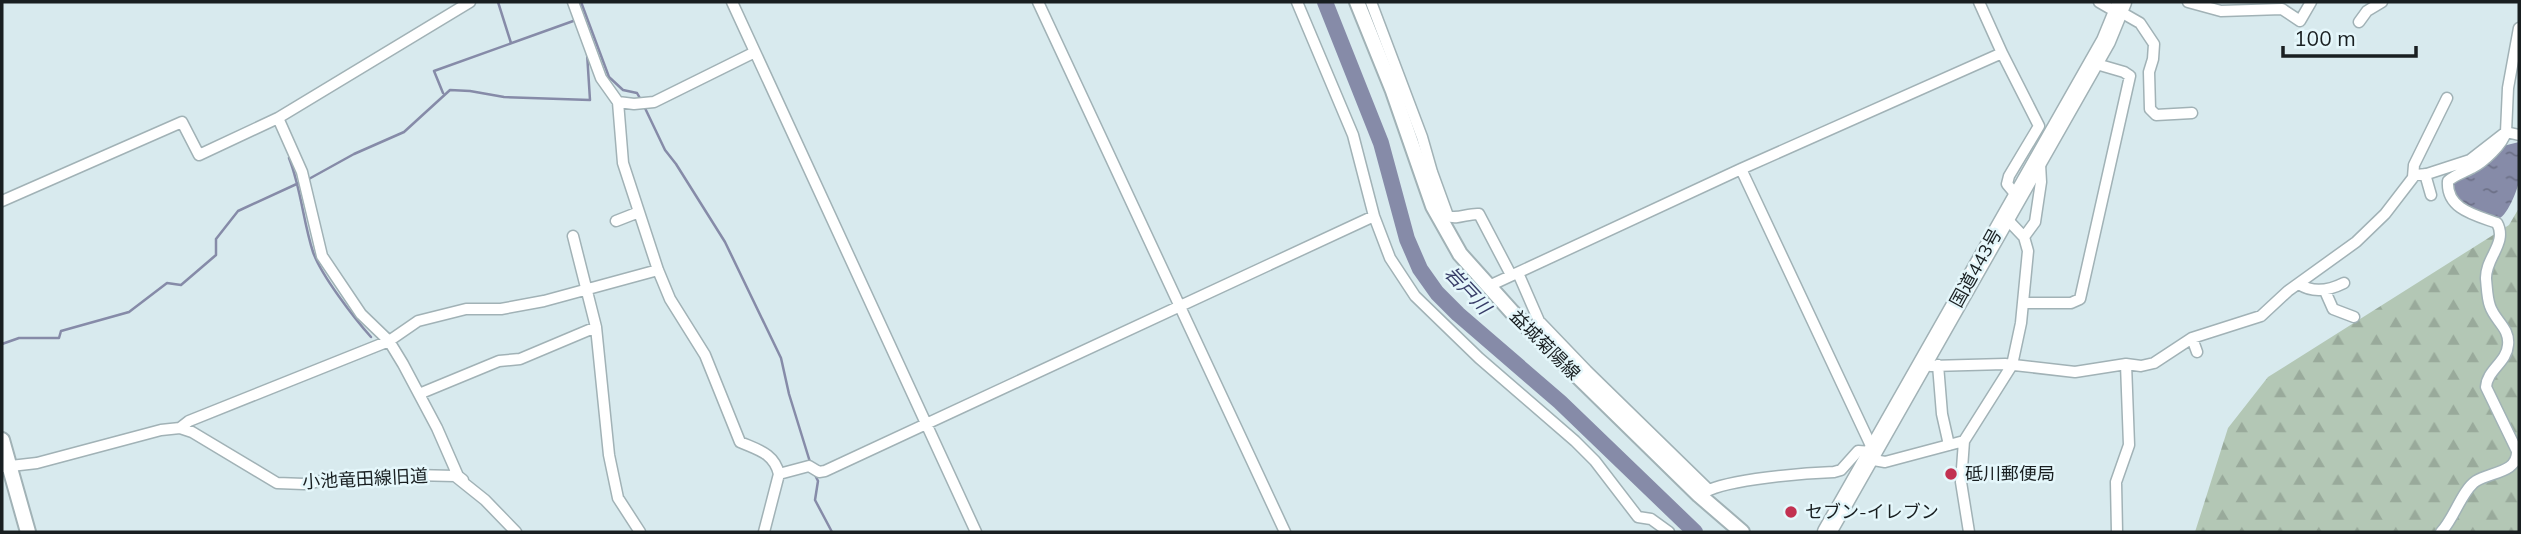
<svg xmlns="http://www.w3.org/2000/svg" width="2521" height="534" font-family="Mulish,'Noto Sans JP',sans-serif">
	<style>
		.forest { fill: url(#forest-firs) }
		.water { fill: url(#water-ripples) }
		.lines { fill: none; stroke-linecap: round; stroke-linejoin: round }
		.stream { stroke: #868ba8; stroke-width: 2.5 }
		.river { stroke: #868ba8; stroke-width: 16 }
		.street-casing { stroke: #a1b2b6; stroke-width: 13 }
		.secondary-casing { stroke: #a1b2b6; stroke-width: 18 }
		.highway-casing { stroke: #a1b2b6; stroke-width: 21 }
		.street { stroke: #fff; stroke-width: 10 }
		.secondary { stroke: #fff; stroke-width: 14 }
		.highway { stroke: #fff; stroke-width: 18 }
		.poi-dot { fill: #c23151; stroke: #e5f7fb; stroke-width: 2.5 }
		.labels { text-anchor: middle; stroke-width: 5; stroke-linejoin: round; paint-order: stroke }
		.street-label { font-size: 18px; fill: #191f21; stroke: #e5f7fb }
		.poi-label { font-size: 18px; fill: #191f21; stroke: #e5f7fb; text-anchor: start }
		.water-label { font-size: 19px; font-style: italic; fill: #383d68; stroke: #e5f7fb }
	</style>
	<defs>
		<pattern id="forest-firs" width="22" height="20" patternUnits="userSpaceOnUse" patternTransform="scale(1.75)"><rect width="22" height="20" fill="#b3c7b5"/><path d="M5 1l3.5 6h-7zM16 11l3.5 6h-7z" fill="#99aa9b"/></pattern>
		<pattern id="water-ripples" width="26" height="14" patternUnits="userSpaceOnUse" patternTransform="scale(1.75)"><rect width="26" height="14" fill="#868ba8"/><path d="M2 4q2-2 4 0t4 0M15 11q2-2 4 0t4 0" fill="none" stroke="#6d7188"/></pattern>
	</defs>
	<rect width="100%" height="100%" fill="#d8eaee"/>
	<path class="forest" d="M2519 208V532H2195L2228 428 2268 377 2509 225Z"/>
	<path class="water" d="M2519 142C2519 154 2521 170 2519 182 2517 190 2507 218 2497 219 2482 220 2464 205 2452 197L2451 182 2503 146Z"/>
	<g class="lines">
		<path class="stream" d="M498 2 511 43
			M581 2 609 77 623 90 637 93 641 100
			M443 93 434 71 576 20
			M644 106 665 150 676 164 725 242 781 358 789 394 810 462
			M289 158C301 188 303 221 313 252 321 275 354 318 371 337
			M307 180 354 154 404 132 450 90 470 91 504 97 590 100 587 53
			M2 344 19 338H59L61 331 129 312 167 283 181 285 216 255V239L238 211 301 182
			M813 471 818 481 815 500 832 532"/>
		<path class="river" d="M1325 2 1381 143 1407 239 1420 269 1437 293 1458 314 1560 402 1695 532"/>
		<g class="street-casing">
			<path id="street" d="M573 2 601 78 618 102 623 163 658 270 670 299 705 355 740 442C758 450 774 453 779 474L764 532
				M732 2 976 532
				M1038 2 1285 532
				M1297 2 1353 135 1374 216 1390 258 1415 296 1479 358 1575 441 1595 461 1638 517 1651 519 1669 532
				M1371 2 1422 137 1432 172 1448 216C1457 220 1468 213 1479 214L1511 275
				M2099 2 2118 13
				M2188 2 2221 11 2282 9 2300 21 2311 2
				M2119 11 2140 23 2154 44 2153 59 2149 72 2150 109 2156 115 2192 113
				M2359 22 2367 11 2382 2
				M2002 53 2039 126 2009 176 2007 184 2017 196
				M618 102 634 104 654 102 755 52
				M278 118 302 172 322 256 361 314 389 341 403 364 437 428 458 476 463 480
				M1741 169 1873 450
				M2425 174 2431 195
				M2413 177 2414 165 2447 98
				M2 201 182 122 199 155 278 118 470 2
				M616 221 639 212
				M573 236 596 327 609 455 618 498 640 532
				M2024 237 2035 222 2041 182 2040 164
				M1518 273 1539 321 1587 371 1709 490
				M2299 284C2314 294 2330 290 2344 283
				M1489 286 1741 169 2002 53 1979 2
				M2325 291 2333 309 2354 317
				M2023 303H2071L2080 299 2130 76 2124 72 2093 63
				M2192 338 2197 352
				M1923 363 1931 366 2005 364 2075 372 2126 364 2141 366 2154 363 2192 338 2261 316 2288 291 2356 242 2385 214 2415 175 2427 174 2470 160 2506 132 2508 88 2519 28
				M1938 365 1942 414 1949 445
				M419 394 499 361 520 359 596 327
				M180 428 189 421 389 341 418 321 466 309H501L544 301 658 270
				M1868 459 1885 462 1964 441
				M2 467 37 463 161 430 180 428 192 432 277 483 304 484 332 479 413 475 455 476 485 500 516 532
				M779 474 809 466 819 472 825 471 1374 216
				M1705 492C1728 479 1806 473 1834 472L1841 470 1858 451 1872 452
				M1969 532 1961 482 1964 441 2012 365 2021 323 2028 251 2024 237 2005 217
				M2117 532 2116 482 2129 445 2126 364
				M2441 532C2454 519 2462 490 2476 481 2490 472 2518 473 2517 451L2486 387C2487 370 2507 362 2508 345 2510 328 2495 321 2490 306 2487 298 2487 288 2486 279 2485 258 2508 243 2497 223 2475 215 2446 209 2448 181 2456 174 2463 173 2472 168 2484 162 2503 144 2506 132L2519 135"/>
		</g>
		<g class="secondary-casing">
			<path id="secondary" d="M1357 2 1393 91 1433 206 1460 254 1512 312 1699 495 1742 532
				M2 440 28 532"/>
		</g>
		<g class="highway-casing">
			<path id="highway" d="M1827 532 2106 41 2122 2"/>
		</g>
		<use href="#street" class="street"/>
		<use href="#secondary" class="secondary"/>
		<use href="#highway" class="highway"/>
	</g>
	<g class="poi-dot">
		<circle cx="1951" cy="474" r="7"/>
		<circle cx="1791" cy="512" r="7"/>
	</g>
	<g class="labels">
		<g class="street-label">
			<text transform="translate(1976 268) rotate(-61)" y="6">国道443号</text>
			<text transform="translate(1545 345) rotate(45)" y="6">益城菊陽線</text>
			<text transform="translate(365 479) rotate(-3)" y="6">小池竜田線旧道</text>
		</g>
		<g class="poi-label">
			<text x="1965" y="480">砥川郵便局</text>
			<text x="1805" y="518">セブン-イレブン</text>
		</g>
		<g class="water-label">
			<text transform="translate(1468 290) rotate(47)" y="7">岩戸川</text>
		</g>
	</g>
	<rect width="2521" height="534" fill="none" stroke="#191f21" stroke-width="7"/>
	<path d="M2283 46v10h133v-10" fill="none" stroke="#191f21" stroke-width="3.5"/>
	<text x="2294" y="46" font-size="21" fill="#191f21" stroke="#e5f7fb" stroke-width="5" paint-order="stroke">100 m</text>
</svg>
